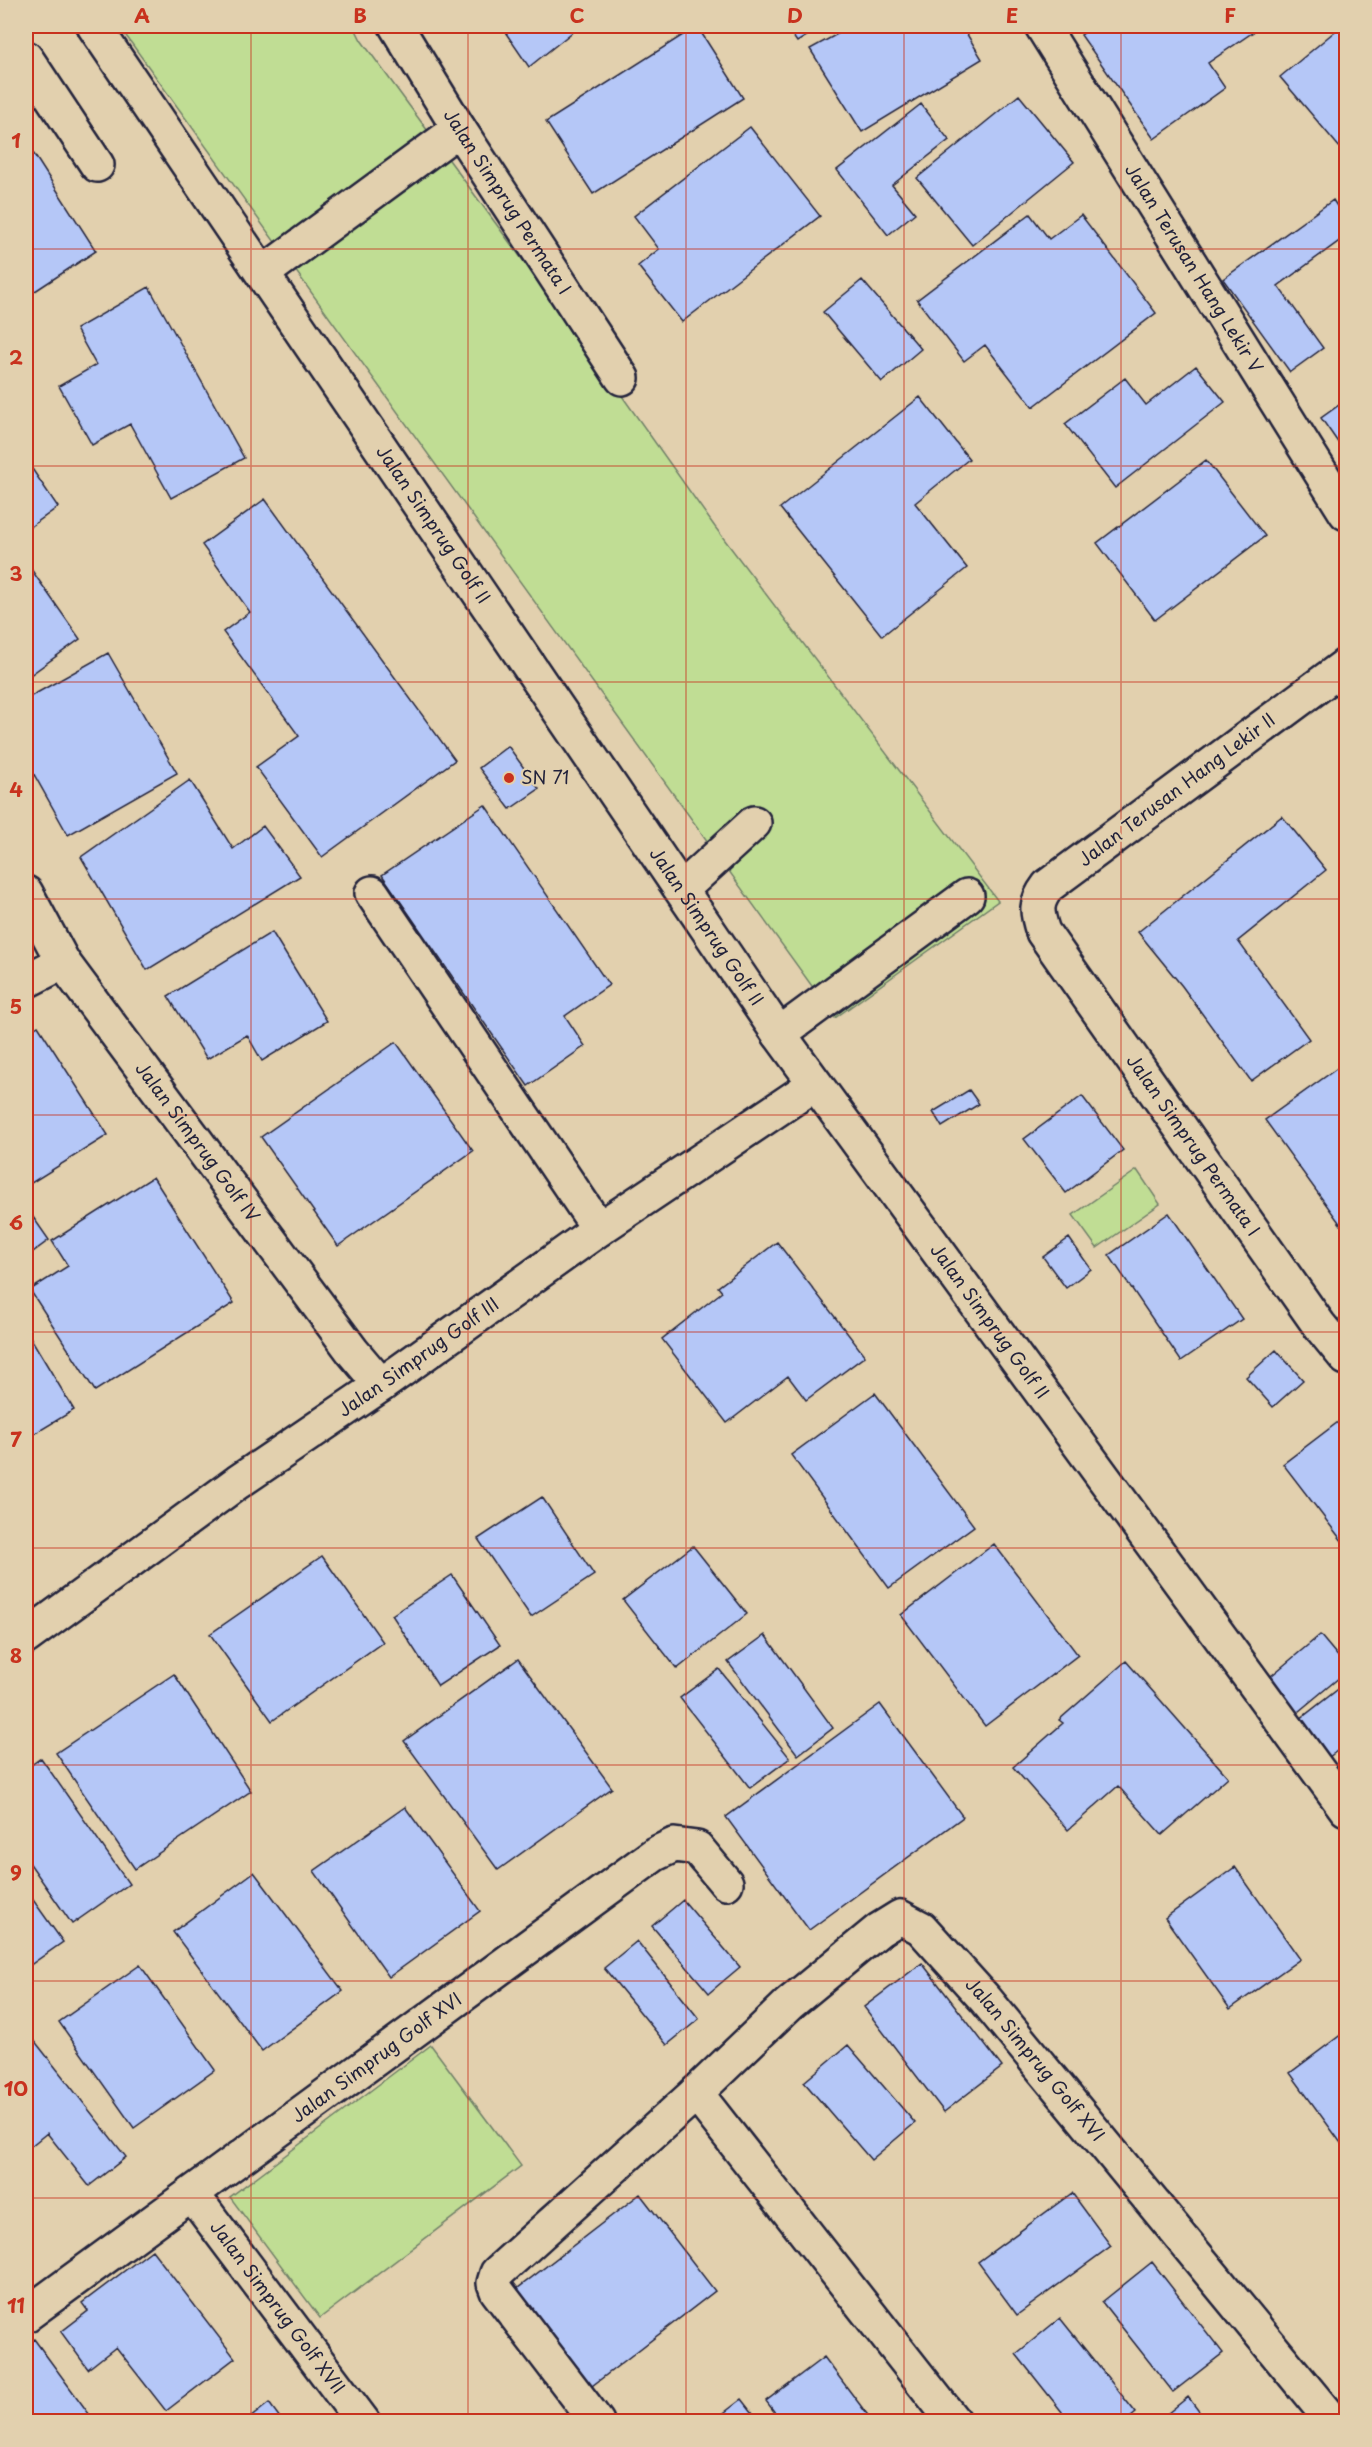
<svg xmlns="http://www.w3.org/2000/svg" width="1372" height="2447" font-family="'Playpen Sans',sans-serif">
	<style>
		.green { fill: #c0dd94; stroke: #718068; stroke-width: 1.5 }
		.building { fill: #b5c7f7; stroke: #22223b; stroke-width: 1.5 }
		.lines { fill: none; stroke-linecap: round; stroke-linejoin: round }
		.minor-casing { stroke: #22223b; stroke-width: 38 }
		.minor { stroke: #e2d0ae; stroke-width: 33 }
		.grid { fill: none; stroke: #c8321e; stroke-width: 1.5; stroke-opacity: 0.55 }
		.poi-dot { fill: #c8321e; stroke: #e2d0ae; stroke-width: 2 }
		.labels { text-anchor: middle; stroke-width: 4.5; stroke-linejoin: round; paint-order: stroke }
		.street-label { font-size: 18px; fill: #22223b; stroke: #e2d0ae }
		.poi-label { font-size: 18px; fill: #22223b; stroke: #e2d0ae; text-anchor: start }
		.neatline { fill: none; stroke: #c8321e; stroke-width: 2 }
		.grid-label { font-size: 20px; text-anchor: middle; font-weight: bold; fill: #c8321e }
	</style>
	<rect width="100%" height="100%" fill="#e2d0ae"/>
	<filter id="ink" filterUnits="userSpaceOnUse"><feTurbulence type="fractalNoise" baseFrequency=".0167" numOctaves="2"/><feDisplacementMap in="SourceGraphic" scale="12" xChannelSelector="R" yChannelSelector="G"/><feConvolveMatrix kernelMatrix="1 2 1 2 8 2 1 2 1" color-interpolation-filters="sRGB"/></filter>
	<g filter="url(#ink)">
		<path class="green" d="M119 26H354L361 40 610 379 715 527 998 901 835 1018Z
			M1137 1170 1160 1204 1097 1248 1073 1215Z
			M431 2045 521 2166 320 2318 230 2197Z"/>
		<path class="building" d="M501 26H580L529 67Z
			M697 26 743 98 593 194 546 122Z
			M786 26H823L797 42Z
			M852 26H962L982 59 862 132 810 49Z
			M1094 26H1262L1208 63 1225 88 1154 139 1081 35Z
			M1340 27 1346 35V155L1280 77Z
			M1019 95 1074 162 972 245 917 178Z
			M921 104 949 140 892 185 915 213 888 235 837 170Z
			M750 127 820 216 682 322 638 266 659 249 634 216Z
			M26 142 96 251 26 297Z
			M1333 200 1346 220V236L1278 286 1323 348 1290 372 1223 279Z
			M1030 214 1049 239 1081 215 1156 313 1033 407 985 345 964 361 917 300Z
			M862 280 921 349 882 382 823 312Z
			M149 287 244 458 171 498 130 424 92 445 59 386 96 365 76 329Z
			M1196 366 1225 402 1115 488 1065 424 1125 378 1146 405Z
			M920 397 969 459 915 503 967 568 882 636 780 508Z
			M1346 400V454L1321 418Z
			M26 460 58 507 26 530Z
			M1206 460 1265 536 1155 620 1097 543Z
			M265 499 455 760 322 857 256 767 299 736 223 632 250 612 202 545Z
			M26 562 80 639 26 678Z
			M108 653 177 773 68 835 26 760V699Z
			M508 746 539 789 510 809 479 768Z
			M190 780 233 849 263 826 300 876 147 970 81 857Z
			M485 805 609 985 565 1016 585 1046 528 1086 382 875Z
			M1282 816 1326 870 1238 941 1309 1039 1251 1081 1182 986 1138 932Z
			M272 932 327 1021 262 1061 247 1035 207 1059 168 996Z
			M38 1026 108 1135 28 1185 26 1181V1034Z
			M396 1042 473 1151 338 1246 261 1137Z
			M1346 1062V1232L1265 1120Z
			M969 1090 979 1104 942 1127 933 1112Z
			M1082 1096 1123 1150 1066 1193 1024 1139Z
			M153 1177 234 1303 95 1391 30 1290 68 1266 52 1241Z
			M26 1207 49 1240 26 1257Z
			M1169 1213 1242 1319 1181 1361 1109 1255Z
			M1069 1238 1091 1269 1066 1288 1043 1257Z
			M777 1242 865 1356 806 1400 788 1376 727 1423 662 1339 722 1292 718 1287Z
			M26 1330 74 1410 26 1439Z
			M1276 1350 1303 1380 1273 1407 1246 1377Z
			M875 1393 974 1526 889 1588 791 1455Z
			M1346 1416V1546L1283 1464Z
			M542 1497 594 1575 531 1617 478 1539Z
			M994 1544 1078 1655 985 1726 901 1615Z
			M693 1546 747 1614 677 1669 623 1600Z
			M322 1556 383 1642 272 1721 210 1634Z
			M452 1575 500 1645 438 1686 392 1615Z
			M765 1635 833 1728 798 1755 728 1662Z
			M1320 1635 1346 1666V1672L1293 1716 1265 1681Z
			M518 1659 612 1788 498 1870 404 1741Z
			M1126 1661 1228 1777 1162 1835 1118 1786 1068 1830 1013 1767 1063 1723 1059 1720Z
			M719 1669 790 1758 750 1788 680 1698Z
			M174 1674 251 1791 135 1869 56 1753Z
			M1346 1683V1744L1324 1761 1295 1723Z
			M880 1704 963 1817 809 1930 726 1817Z
			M41 1758 129 1884 72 1924 26 1858V1769Z
			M405 1807 480 1911 389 1977 314 1871Z
			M1235 1867 1300 1959 1230 2009 1165 1918Z
			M254 1872 343 1991 262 2051 173 1932Z
			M26 1890 63 1942 26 1968Z
			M683 1900 740 1967 709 1993 652 1926Z
			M637 1941 699 2019 667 2045 604 1968Z
			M922 1963 1002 2067 944 2112 864 2007Z
			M140 1965 215 2070 134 2128 59 2022Z
			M26 2030 126 2157 89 2186 47 2133 26 2150Z
			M1346 2031V2150L1290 2073Z
			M848 2045 915 2123 871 2160 804 2082Z
			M1072 2193 1111 2246 1017 2315 978 2262Z
			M640 2194 715 2291 588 2389 513 2292Z
			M152 2250 235 2358 166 2411 116 2347 88 2369 61 2332 88 2311 82 2303Z
			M1152 2262 1223 2353 1173 2392 1102 2302Z
			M1060 2318 1136 2413 1125 2422H1070L1016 2354Z
			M34 2339 95 2422H26V2345Z
			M824 2357 873 2422H782L766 2401Z
			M1188 2397 1207 2422H1157Z
			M742 2399 760 2422H712Z
			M269 2403 283 2422H245Z"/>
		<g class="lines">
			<g class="minor-casing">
				<g id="minor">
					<path id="s1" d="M94 26 779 1034 1346 1809"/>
					<path id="s2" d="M396 26 459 129 622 378"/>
					<path id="s3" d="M1042 26 1346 513"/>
					<path d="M26 58 97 165"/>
					<path d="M263 273 459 129"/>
					<path id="s4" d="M1346 665 1048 886C1035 903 1036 911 1043 932L1319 1325 1346 1358"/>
					<path d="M682 889 754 823"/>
					<path id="s5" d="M26 893 63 962 353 1352 381 1385"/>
					<path d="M372 893 599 1229"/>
					<path d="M26 981 63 962"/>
					<path d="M779 1034 967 896"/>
					<path id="s6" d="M26 1637 238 1482 381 1385 599 1229 815 1084"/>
					<path d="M696 2093 954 2422"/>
					<path id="s7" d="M192 2194 363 2422"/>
					<path id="s8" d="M26 2315 655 1854 674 1845 697 1848 726 1883"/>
					<path id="s9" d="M597 2422 497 2291 494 2283 497 2273 696 2093 789 2004 879 1930 900 1917 921 1928 986 2000 1333 2422"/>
				</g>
			</g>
			<use href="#minor" class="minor"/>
		</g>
	</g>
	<path class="grid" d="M251 26V2422M468 26V2422M686 26V2422M904 26V2422M1121 26V2422M26 249H1346M26 466H1346M26 682H1346M26 899H1346M26 1115H1346M26 1332H1346M26 1548H1346M26 1765H1346M26 1981H1346M26 2198H1346"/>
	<circle class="poi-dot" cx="509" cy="778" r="6"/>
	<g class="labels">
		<g class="street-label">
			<text dy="6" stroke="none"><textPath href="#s2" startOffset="208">Jalan Simprug Permata I</textPath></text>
			<text dy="6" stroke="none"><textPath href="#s3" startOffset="286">Jalan Terusan Hang Lekir V</textPath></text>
			<text dy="6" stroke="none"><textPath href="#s1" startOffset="603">Jalan Simprug Golf II</textPath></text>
			<text transform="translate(1177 790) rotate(-37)" y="6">Jalan Terusan Hang Lekir II</text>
			<text dy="6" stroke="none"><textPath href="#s1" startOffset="1089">Jalan Simprug Golf II</textPath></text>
			<text dy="6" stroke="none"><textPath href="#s5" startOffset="303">Jalan Simprug Golf IV</textPath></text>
			<text dy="6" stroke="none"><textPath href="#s4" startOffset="681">Jalan Simprug Permata I</textPath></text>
			<text dy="6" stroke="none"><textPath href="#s1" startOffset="1575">Jalan Simprug Golf II</textPath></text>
			<text dy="6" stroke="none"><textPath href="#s6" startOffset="482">Jalan Simprug Golf III</textPath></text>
			<text dy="6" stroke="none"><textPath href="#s8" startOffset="435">Jalan Simprug Golf XVI</textPath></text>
			<text dy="6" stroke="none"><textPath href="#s9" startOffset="920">Jalan Simprug Golf XVI</textPath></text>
			<text dy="6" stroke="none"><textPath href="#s7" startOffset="142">Jalan Simprug Golf XVII</textPath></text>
		</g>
		<g class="poi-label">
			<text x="521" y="784">SN 71</text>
		</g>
	</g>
	<rect width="1372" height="2447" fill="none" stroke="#e2d0ae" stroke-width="66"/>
	<rect x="33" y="33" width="1306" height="2381" class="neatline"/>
	<g class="grid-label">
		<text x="142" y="23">A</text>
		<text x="360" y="23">B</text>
		<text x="577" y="23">C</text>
		<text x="795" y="23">D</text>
		<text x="1012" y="23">E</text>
		<text x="1230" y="23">F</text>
		<text x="16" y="148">1</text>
		<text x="16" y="365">2</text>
		<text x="16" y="581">3</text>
		<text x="16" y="797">4</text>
		<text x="16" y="1014">5</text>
		<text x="16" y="1230">6</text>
		<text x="16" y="1447">7</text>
		<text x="16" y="1663">8</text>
		<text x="16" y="1880">9</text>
		<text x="16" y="2096">10</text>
		<text x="16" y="2313">11</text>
	</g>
</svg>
